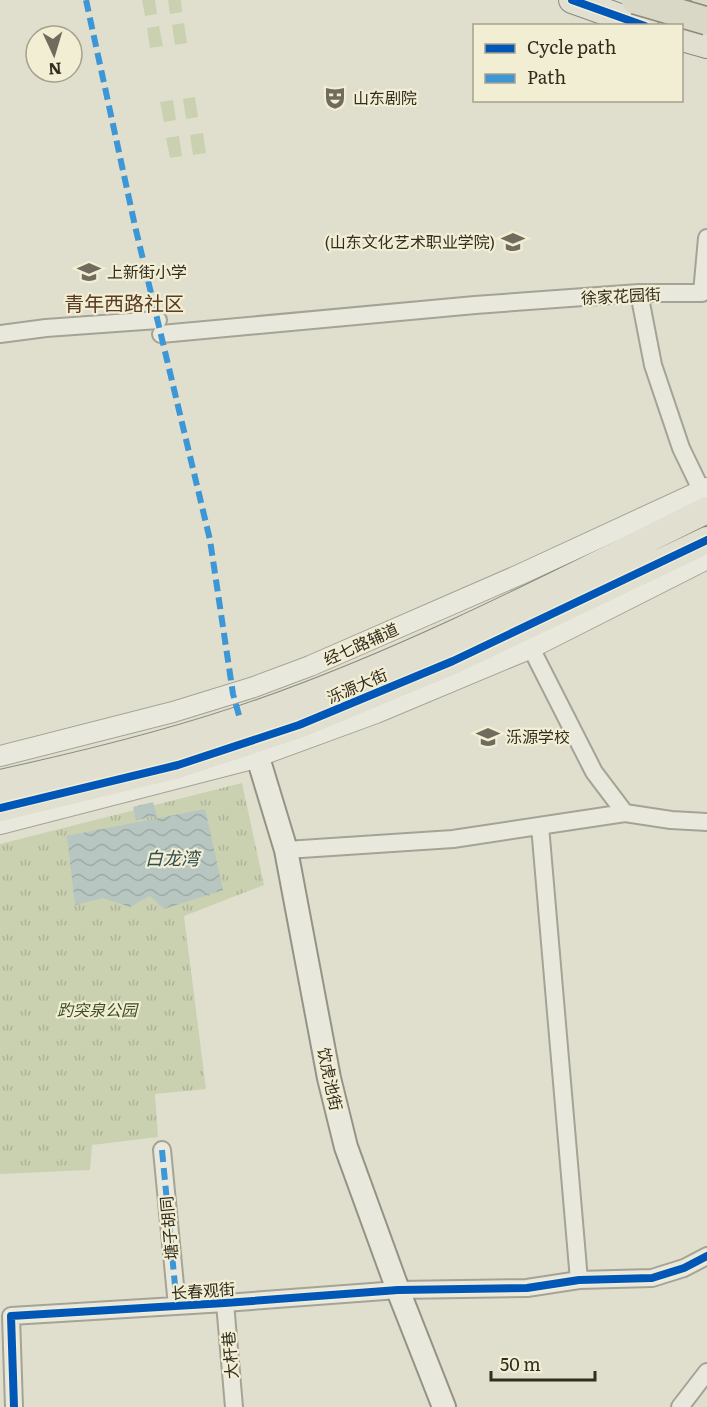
<svg xmlns="http://www.w3.org/2000/svg" width="707" height="1407" font-family="Literata,'Noto Sans SC',serif">
	<style>
		.green { fill: #c9d1b1 }
		.park { fill: url(#park-tufts) }
		.water { fill: url(#water-waves) }
		.lines { fill: none; stroke-linecap: round; stroke-linejoin: round }
		.minor-casing { stroke: #a5a396; stroke-width: 20 }
		.tertiary-casing { stroke: #a5a396; stroke-width: 22 }
		.secondary-casing { stroke: #959386; stroke-width: 26 }
		.primary-casing { stroke: #8b897d; stroke-width: 28 }
		.trunk-casing { stroke: #8b897d; stroke-width: 30 }
		.minor { stroke: #e9e8dd; stroke-width: 16 }
		.tertiary { stroke: #e9e8dd; stroke-width: 20 }
		.secondary { stroke: #e9e8dd; stroke-width: 22 }
		.primary { stroke: #e0dfd0; stroke-width: 26 }
		.trunk { stroke: #d9d8c7; stroke-width: 27 }
		.trunk-bridge-casing { stroke: #8b897d; stroke-width: 30; stroke-linecap: butt }
		.trunk-bridge { stroke: #d9d8c7; stroke-width: 27 }
		.quiet { stroke: #3d96d5; stroke-width: 6; stroke-dasharray: 12 6; stroke-linecap: butt }
		.cycleway-casing { stroke: #f1eed4; stroke-width: 11 }
		.cycleway { stroke: #0057b8; stroke-width: 8 }
		.labels { text-anchor: middle; stroke-width: 4.5; stroke-linejoin: round; paint-order: stroke }
		.poi-label { font-size: 16px; fill: #332d1f; stroke: #f1eed4; text-anchor: start }
		.street-label { font-size: 16px; fill: #332d1f; stroke: #f1eed4 }
		.park-label { font-size: 16px; font-style: italic; fill: #3c4d28; stroke: #f1eed4 }
		.water-label { font-size: 18px; font-style: italic; fill: #304c51; stroke: #f1eed4 }
		.quarter-label { font-size: 20px; fill: #5a3b24; stroke: #f1eed4 }
	</style>
	<defs>
		<pattern id="park-tufts" width="24" height="20" patternUnits="userSpaceOnUse" patternTransform="scale(1.5)"><rect width="24" height="20" fill="#c9d1b1"/><path d="M3 7l-1-3M5 7V3M7 7l1-3M15 17l-1-3M17 17v-4M19 17l1-3" fill="none" stroke="#adb498"/></pattern>
		<pattern id="water-waves" width="16" height="10" patternUnits="userSpaceOnUse" patternTransform="scale(1.5)"><rect width="16" height="10" fill="#b7c6c0"/><path d="M0 5q4-4 8 0t8 0" fill="none" stroke="#9eaaa5"/></pattern>
	</defs>
	<rect width="100%" height="100%" fill="#e0dfcd"/>
	<path class="green" d="M142 0H155L157 14 145 16Z
		M168 0H181L182 12 170 14Z
		M184 23 187 43 175 45 172 25Z
		M159 26 163 46 150 48 147 28Z
		M195 97 198 117 186 119 183 99Z
		M173 100 176 120 164 122 160 102Z
		M203 133 206 153 193 155 190 135Z
		M179 136 182 156 170 158 166 138Z"/>
	<path class="park" d="M242 783 264 885 184 916 206 1089 155 1094 158 1137 92 1145 90 1170 0 1174V844Z"/>
	<path class="water" d="M153 802 157 816 136 820 133 807Z
		M205 809 223 890 164 909 150 896 130 907 103 898 75 905 67 836Z"/>
	<g class="lines">
		<g class="minor-casing">
			<path id="minor" d="M639 293 653 365 681 448 707 502
				M0 334 46 328 158 320
				M161 334 475 305 639 293H702L707 238
				M531 648 594 772 625 813
				M540 826 579 1280
				M286 850 453 839 625 813 671 820 707 822
				M162 1150 177 1306
				M225 1303 234 1407
				M14 1407 11 1316 225 1303 398 1290 527 1288 579 1280 652 1278 684 1268 707 1256
				M680 1407 707 1372"/>
		</g>
		<g class="tertiary-casing">
			<path id="tertiary" d="M0 756 173 712 254 687 310 666 521 574 707 488
				M0 824 248 760 376 713 529 649 707 559"/>
		</g>
		<g class="secondary-casing">
			<path id="secondary" d="M253 741 286 850 329 1078 346 1147 398 1290 444 1407"/>
		</g>
		<g class="primary-casing">
			<path id="primary" d="M572 0 645 26
				M682 38 707 45
				M0 783C88 764 177 742 262 712 416 658 561 582 707 510
				M0 808 178 765 299 725 453 661 707 540"/>
		</g>
		<g class="trunk-casing">
			<path id="trunk" d="M705 0 707 1"/>
		</g>
		<use href="#minor" class="minor"/>
		<use href="#tertiary" class="tertiary"/>
		<use href="#secondary" class="secondary"/>
		<use href="#primary" class="primary"/>
		<use href="#trunk" class="trunk"/>
		<g class="trunk-bridge-casing">
			<path id="trunk-bridge" d="M635 0 707 21"/>
		</g>
		<use href="#trunk-bridge" class="trunk-bridge"/>
		<path class="quiet" d="M86 0 135 226 210 540 233 694 240 719
			M162 1150 177 1306"/>
		<g class="cycleway-casing">
			<path id="cycleway" d="M572 0 645 26
				M0 808 178 765 299 725 453 661 707 540
				M14 1407 11 1316 225 1303 398 1290 527 1288 579 1280 652 1278 684 1268 707 1256"/>
		</g>
		<use href="#cycleway" class="cycleway"/>
	</g>
	<defs>
		<g id="theatre-bare" transform="scale(1.8)"><path d="M-5-5.5Q0-4 5-5.5V0Q5 5 0 6Q-5 5-5 0ZM-3.3-2.5H-1v1.5H-3.3ZM1-2.5H3.3v1.5H1ZM-2.8 1Q0 5.5 2.8 1Z" fill="#706b5c" stroke="#f1eed4" stroke-width="2.5" paint-order="stroke"/></g>
		<g id="school-bare" transform="scale(1.8)"><path d="M0-5L7-2L0 1L-7-2ZM-4 1L0 2.5L4 1V4Q0 6-4 4Z" fill="#706b5c" stroke="#f1eed4" stroke-width="2.5" paint-order="stroke"/></g>
	</defs>
	<g fill-rule="evenodd">
		<use href="#theatre-bare" x="335" y="98"/>
		<use href="#school-bare" x="513" y="242"/>
		<use href="#school-bare" x="89" y="272"/>
		<use href="#school-bare" x="488" y="737"/>
	</g>
	<g class="labels">
		<g class="poi-label">
			<text x="353" y="104">山东剧院</text>
			<text x="495" y="248" text-anchor="end">(山东文化艺术职业学院)</text>
			<text x="107" y="278">上新街小学</text>
			<text x="506" y="743">泺源学校</text>
		</g>
		<g class="street-label">
			<text transform="translate(621 296) rotate(-3)" y="6">徐家花园街</text>
			<text transform="translate(361 644) rotate(-24)" y="6">经七路辅道</text>
			<text transform="translate(357 686) rotate(-23)" y="6">泺源大街</text>
			<text transform="translate(330 1079) rotate(78)" y="6">饮虎池街</text>
			<text transform="translate(169 1228) rotate(-95)" y="6">塘子胡同</text>
			<text transform="translate(203 1291) rotate(-4)" y="6">长春观街</text>
			<text transform="translate(230 1355) rotate(-95)" y="6">大杆巷</text>
		</g>
		<g class="park-label">
			<text x="97" y="1016">趵突泉公园</text>
		</g>
		<g class="water-label">
			<text x="172" y="865">白龙湾</text>
		</g>
		<g class="quarter-label">
			<text x="124" y="311">青年西路社区</text>
		</g>
	</g>
	<rect x="473" y="24" width="210" height="78" fill="#f1eed4" stroke="#a5a18c" stroke-width="1.5"/>
	<rect x="485" y="44" width="30" height="9" fill="#0057b8" stroke="#a5a18c" stroke-width="1.5"/>
	<text x="527" y="54" font-size="18" fill="#332d1f">Cycle path</text>
	<rect x="485" y="74" width="30" height="9" fill="#3d96d5" stroke="#a5a18c" stroke-width="1.5"/>
	<text x="527" y="84" font-size="18" fill="#332d1f">Path</text>
	<g transform="translate(54 54) rotate(176)"><circle r="28" fill="#f1eed4" stroke="#a5a18c" stroke-width="1.5"/>
	<path d="M0-4.5L10 22L0 15L-10 22Z" fill="#706b5c"/>
	<text y="-9" font-size="16" font-weight="bold" text-anchor="middle" fill="#332d1f">N</text>
	</g>
	<path d="M491 1371v9h104v-9" fill="none" stroke="#332d1f" stroke-width="3"/>
	<text x="500" y="1371" font-size="18" fill="#332d1f" stroke="#f1eed4" stroke-width="4.5" paint-order="stroke">50 m</text>
</svg>
